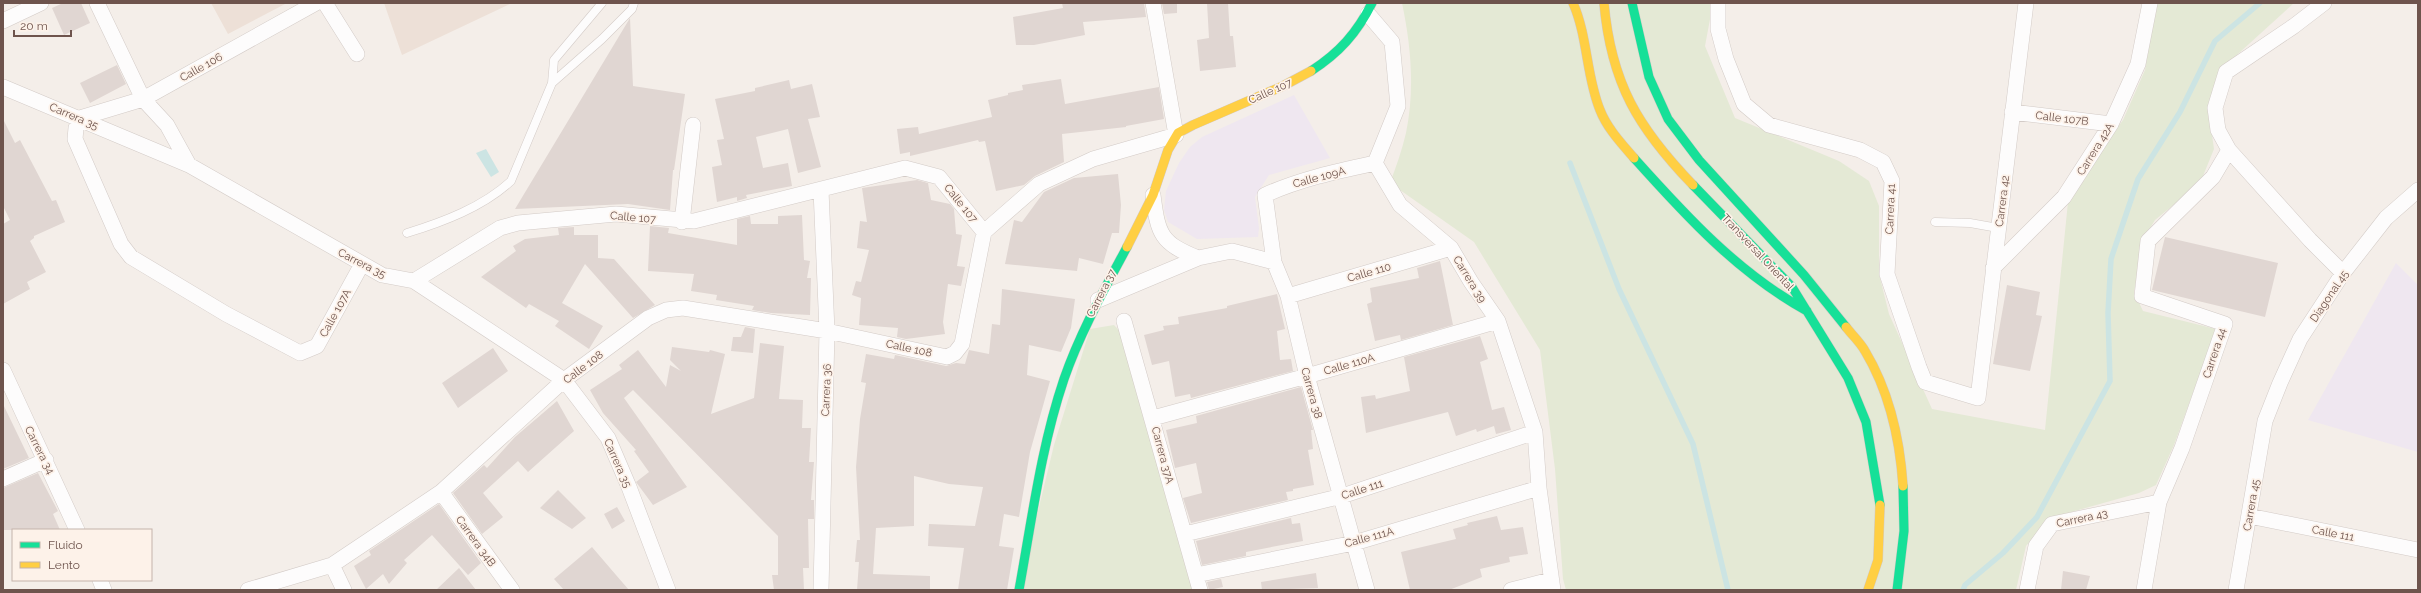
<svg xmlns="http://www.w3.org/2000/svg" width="2421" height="593" font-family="Raleway,sans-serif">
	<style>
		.residential { fill: #ede0d7 }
		.education { fill: #efe7f0 }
		.green { fill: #e4e9d5 }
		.water { fill: #cce4e3 }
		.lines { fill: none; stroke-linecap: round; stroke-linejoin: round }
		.stream { stroke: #cce4e3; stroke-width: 5.5 }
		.building { fill: #e0d6d2 }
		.lane-casing { stroke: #d3cbc7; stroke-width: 9 }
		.street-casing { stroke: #d3cbc7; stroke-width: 16 }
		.fast-casing { stroke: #d3cac6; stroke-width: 10 }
		.slow-casing { stroke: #d3cac6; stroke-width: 10 }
		.lane { stroke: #fdfcfc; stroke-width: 8 }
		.street { stroke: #fdfcfc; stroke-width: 15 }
		.fast { stroke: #16e098; stroke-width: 9 }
		.slow { stroke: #ffcf43; stroke-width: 9 }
		.labels { text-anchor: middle; stroke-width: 3.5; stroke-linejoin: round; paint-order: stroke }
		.street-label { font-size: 11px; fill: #6e544d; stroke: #fdf2e9 }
	</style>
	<rect width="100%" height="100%" fill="#f4eee9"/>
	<path class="residential" d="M211 3H287L228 34Z
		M384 3H512L402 55Z"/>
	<path class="education" d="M1294 95 1330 158 1269 175 1255 197 1259 228 1258 237 1197 239 1168 222 1164 210 1166 191 1179 163 1190 147 1202 137Z
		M2396 263 2418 285V452L2308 420Z"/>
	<path class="green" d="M1402 3H1713L1705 46 1735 118 1839 161 1869 181 1879 206V274L1889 314 1932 409 2045 430 2068 202 2095 158 2123 120 2145 70 2155 3H2294L2228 63 2208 107 2214 149 2203 176 2182 198 2155 220 2144 238 2134 292 2143 311 2216 329 2174 445 2156 485 2139 493 2050 518 2026 546 2016 590H1566L1563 579 1555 469 1540 350 1474 242 1390 183C1396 167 1402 150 1406 133 1415 89 1411 46 1402 3Z
		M1114 325 1127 339 1196 590H1019L1054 445 1090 329Z"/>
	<path class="water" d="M486 149 499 172 491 177 476 153Z"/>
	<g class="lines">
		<path class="stream" d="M1570 163 1619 289 1693 444 1728 590
			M1963 590 1965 585 2003 553 2037 517 2110 381 2108 313 2111 259 2138 179 2180 112 2215 41 2260 3"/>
	</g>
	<path class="building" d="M63 3H81L90 23 64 35 52 8Z
		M1062 3H1144L1146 17 1083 22 1085 35 1034 45H1016L1013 17 1063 8Z
		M1162 3H1177V13L1164 14Z
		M1207 3H1228L1230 36H1233L1236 67 1200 71 1197 40 1209 38Z
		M630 18 633 86 685 94 674 170H673L670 210 628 204 515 209Z
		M117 65 126 84 90 103 80 83Z
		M1061 79 1065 104 1159 87 1164 119 1126 126V127L1062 134 1064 162 1035 176 1024 185 996 191 985 141 979 142 978 140 910 156V152L900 154 897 129 918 127 919 134 992 117 988 100 1008 95V93L1023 90 1022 85Z
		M789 80 791 89 812 84 820 117 808 119 821 167 798 173 788 129 756 137 763 168 788 163 792 186 746 195 747 198 737 201V197L717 202 712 167 722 165 717 140 724 139 715 99 755 91V88Z
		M3 119 15 143 20 140 52 201 56 200 65 222 34 236V238L30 241 46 272 27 282 30 289 3 304V224L10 220 3 206Z
		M1118 174 1121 205 1119 233H1112L1103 264 1079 258 1077 271 1005 264 1014 220 1022 222 1044 192 1074 178Z
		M917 180 928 183 931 200 950 204 954 209 956 234 962 235 957 266 965 267 961 286 948 284 943 322 945 334 906 339 897 337 898 328 859 325 861 298 852 295 856 281 861 282 869 250 857 248 860 221 867 222 862 188Z
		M802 215 804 260 810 261 807 278H811L810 315 771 313 752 310 754 306 716 300 717 295 691 291 694 274 648 271 650 226 669 228 668 233 737 245V219L750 216 751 224H778V216Z
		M574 227V235H598V258L614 259 655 305 633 318 585 264 562 303 603 326 589 349 555 326 559 321 529 304 526 308 481 277 516 251 513 246 525 239 559 235 558 228Z
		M2165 237 2278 263 2265 317 2152 290Z
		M1440 261 1453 325 1401 340 1400 335 1375 341 1367 304 1372 302 1370 288 1419 278 1417 268Z
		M2007 285 2040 292 2036 315 2042 316 2030 371 1993 364Z
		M1002 289 1075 299 1071 328 1061 352 1029 345 1027 375 1050 381 1030 452 1019 517 1004 514 999 546 1014 548 1007 590H958L964 548 928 546 929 524 975 526 983 487 949 484 914 476V526L876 528 873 574 930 576V590H857L859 562H855L857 540H860L856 467 860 419 866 383 861 382 866 354 894 359 895 355 946 366 956 363 965 364 969 350 989 354 992 324 1000 325Z
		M1277 294 1285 329 1277 331 1280 360 1291 359 1293 371 1191 398 1190 394 1175 397 1169 361 1152 365 1144 335 1164 330 1163 326 1179 324 1178 317 1227 308V306Z
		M745 327 755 329 753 353 731 351 733 337H741Z
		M1480 336 1488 359 1480 362 1492 410 1504 407 1511 430 1496 434 1494 426 1477 432 1476 429 1456 436 1448 412 1366 433 1361 397 1375 395 1376 399 1410 391 1404 357Z
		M760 343 784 346 779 399 803 400 802 428H811L809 462H814L811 500H814V519H808L809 568H803L804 590H774L772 575H778V536L633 390 624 398 687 487 653 505 636 482 649 472 634 451 636 450 603 413 590 390 622 369 619 365 638 350 666 387 670 365 681 371 670 360 672 347 709 352 710 350 725 354 711 414 754 398Z
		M493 348 508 371 458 408 442 383Z
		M1301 387 1313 430H1311L1313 449 1308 450 1314 485 1293 489V491L1286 492 1288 500 1191 523 1183 498 1202 493 1196 463 1175 468 1166 430 1197 423 1196 416Z
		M557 401 574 431 528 472 518 461 483 493 503 517 482 534 453 493 484 465 487 468 515 437Z
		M3 404 29 458 3 469Z
		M38 473 58 511 53 514 60 530H3V488Z
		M558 490 586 518 572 529 540 508Z
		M439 504 481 563 468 575 432 535 404 560 407 563 389 584 383 574 366 589 354 566 371 555 369 551Z
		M617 507 625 521 612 529 604 514Z
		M1497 516 1501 530 1523 527 1528 554 1509 557 1510 562 1480 569 1482 577 1449 590H1410L1401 552 1456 539 1453 529 1468 525 1467 523Z
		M1291 518 1292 524 1300 523 1303 541 1246 552V556L1202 565 1196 541Z
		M592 547 616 575 629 590H564L554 579Z
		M459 568 476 590H436Z
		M2063 571 2090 576 2086 590H2061Z
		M1316 573 1318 588 1262 590 1261 582Z
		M1221 579 1223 587 1209 590 1207 582Z"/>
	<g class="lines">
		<g class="lane-casing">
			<path id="lane" d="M602 3 554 60 552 83 602 39 632 9 634 3
				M1935 222 1970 223 1998 228
				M407 233C443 222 483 207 511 181L552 83"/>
		</g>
		<g class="street-casing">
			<path id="street" d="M97 3 143 99 167 125 189 165
				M316 3 143 99 80 118 76 128 75 139 121 244 131 257 226 314 300 353 317 346 362 264
				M325 3 357 54
				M1718 3V29L1726 59 1744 104 1769 125 1860 150 1883 162 1892 181 1887 274 1919 367 1925 382 1978 398 2026 3
				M2324 3 2294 26 2226 72 2215 108 2218 130 2229 150 2310 240 2343 273
				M1368 14 1392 42 1398 106 1375 163
				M3 21 41 3
				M3 87 189 165 382 275 414 281 564 380 608 438 629 487 668 590
				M2012 112 2111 124
				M1375 163 1400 205 1451 248 1471 282 1498 321 1535 432 1539 488 1553 590
				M1153 195C1158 235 1161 243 1198 258
				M682 222 693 125
				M984 232 1039 184 1093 159 1176 135 1153 3
				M1993 268 2064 197 2111 124 2138 64 2150 3
				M414 281 500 228 518 223 616 214 694 221 905 168 939 177 984 232
				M1288 296 1451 248
				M1098 300 1198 258 1232 251 1274 262
				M1124 321 1200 590
				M3 370 77 530
				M1153 418 1307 376 1498 321
				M3 479 46 460
				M441 492 512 590
				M2249 516 2418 550
				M1185 534 1342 496 1535 432
				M332 565 344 590
				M1196 575 1354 543 1539 488
				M100 580 104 590
				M248 590 332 565 441 492 564 380 648 318 666 310 683 308 827 331 947 357 955 353 962 344 984 232
				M821 590 827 331 821 190
				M1367 590 1307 376 1288 296 1274 262 1265 195C1300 179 1338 171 1375 163
				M1511 590 1550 580
				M2027 590 2036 546 2052 524 2159 502
				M2144 590 2159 502 2182 448 2225 324 2142 296 2148 241 2213 177 2229 150
				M2236 590 2265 421 2280 383 2300 339 2343 273 2386 218 2418 190"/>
		</g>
		<g class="fast-casing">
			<path id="fast" d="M1632 3 1649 77 1668 119 1699 160 1804 275 1846 327
				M1311 71C1339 53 1357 33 1372 3
				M1634 158C1686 216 1738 273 1807 311
				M1693 185 1792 287 1848 378 1866 422 1880 505
				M1019 590C1032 519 1041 447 1064 379 1080 333 1104 290 1127 247
				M1897 590 1904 531 1903 486"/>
		</g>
		<g class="slow-casing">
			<path id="slow" d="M1573 3C1588 37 1586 76 1600 110 1607 128 1621 143 1634 158
				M1604 3C1611 83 1638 128 1693 185
				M1127 247 1153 195 1168 150 1178 133 1193 125 1283 86 1311 71
				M1846 327C1852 335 1860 342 1865 351 1889 391 1900 440 1903 486
				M1868 590 1878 560 1880 505"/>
		</g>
		<use href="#lane" class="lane"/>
		<use href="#street" class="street"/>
		<use href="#fast" class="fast"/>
		<use href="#slow" class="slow"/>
	</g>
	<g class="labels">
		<g class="street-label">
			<text transform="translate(201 67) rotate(-29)" y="4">Calle 106</text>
			<text transform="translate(1270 91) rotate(-24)" y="4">Calle 107</text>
			<text transform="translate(74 116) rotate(23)" y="4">Carrera 35</text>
			<text transform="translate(2062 118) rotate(7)" y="4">Calle 107B</text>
			<text transform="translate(2095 149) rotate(-58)" y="4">Carrera 42A</text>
			<text transform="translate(1319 177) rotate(-15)" y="4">Calle 109A</text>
			<text transform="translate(2002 201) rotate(-83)" y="4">Carrera 42</text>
			<text transform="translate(961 203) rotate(51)" y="4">Calle 107</text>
			<text transform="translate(1890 209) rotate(-88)" y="4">Carrera 41</text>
			<text transform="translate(633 217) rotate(5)" y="4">Calle 107</text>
			<text transform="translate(1758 252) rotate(47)" y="4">Transversal Oriental</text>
			<text transform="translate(362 263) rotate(27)" y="4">Carrera 35</text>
			<text transform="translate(1369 272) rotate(-16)" y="4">Calle 110</text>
			<text transform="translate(1470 279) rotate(58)" y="4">Carrera 39</text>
			<text transform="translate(1101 293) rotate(-63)" y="4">Carrera 37</text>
			<text transform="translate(2329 296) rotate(-56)" y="4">Diagonal 45</text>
			<text transform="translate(335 313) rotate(-61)" y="4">Calle 107A</text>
			<text transform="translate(909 348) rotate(12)" y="4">Calle 108</text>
			<text transform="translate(2214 353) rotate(-72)" y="4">Carrera 44</text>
			<text transform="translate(1349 364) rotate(-16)" y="4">Calle 110A</text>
			<text transform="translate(583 367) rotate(-37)" y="4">Calle 108</text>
			<text transform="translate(826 390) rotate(-88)" y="4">Carrera 36</text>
			<text transform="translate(1312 393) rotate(74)" y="4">Carrera 38</text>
			<text transform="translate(40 450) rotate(63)" y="4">Carrera 34</text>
			<text transform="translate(1163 455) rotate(75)" y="4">Carrera 37A</text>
			<text transform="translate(618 463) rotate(66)" y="4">Carrera 35</text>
			<text transform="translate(1362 489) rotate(-18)" y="4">Calle 111</text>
			<text transform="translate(2251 505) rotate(-80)" y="4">Carrera 45</text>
			<text transform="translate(2082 518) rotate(-12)" y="4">Carrera 43</text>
			<text transform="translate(2333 533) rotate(11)" y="4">Calle 111</text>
			<text transform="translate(1369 537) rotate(-15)" y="4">Calle 111A</text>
			<text transform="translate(476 541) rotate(54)" y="4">Carrera 34B</text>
		</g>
	</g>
	<rect width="2421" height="593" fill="none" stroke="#6e544d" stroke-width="8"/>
	<rect x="12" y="529" width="140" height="52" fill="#fdf2e9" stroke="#c4b3ab"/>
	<rect x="20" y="542" width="20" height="6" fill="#16e098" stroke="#c4b3ab"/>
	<text x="48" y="549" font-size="12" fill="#6e544d">Fluido</text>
	<rect x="20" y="562" width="20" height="6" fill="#ffcf43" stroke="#c4b3ab"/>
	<text x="48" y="569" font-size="12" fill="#6e544d">Lento</text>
	<path d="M14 30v6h57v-6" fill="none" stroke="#6e544d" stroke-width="2"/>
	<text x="20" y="30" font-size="12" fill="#6e544d" stroke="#fdf2e9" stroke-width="3" paint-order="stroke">20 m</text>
</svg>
